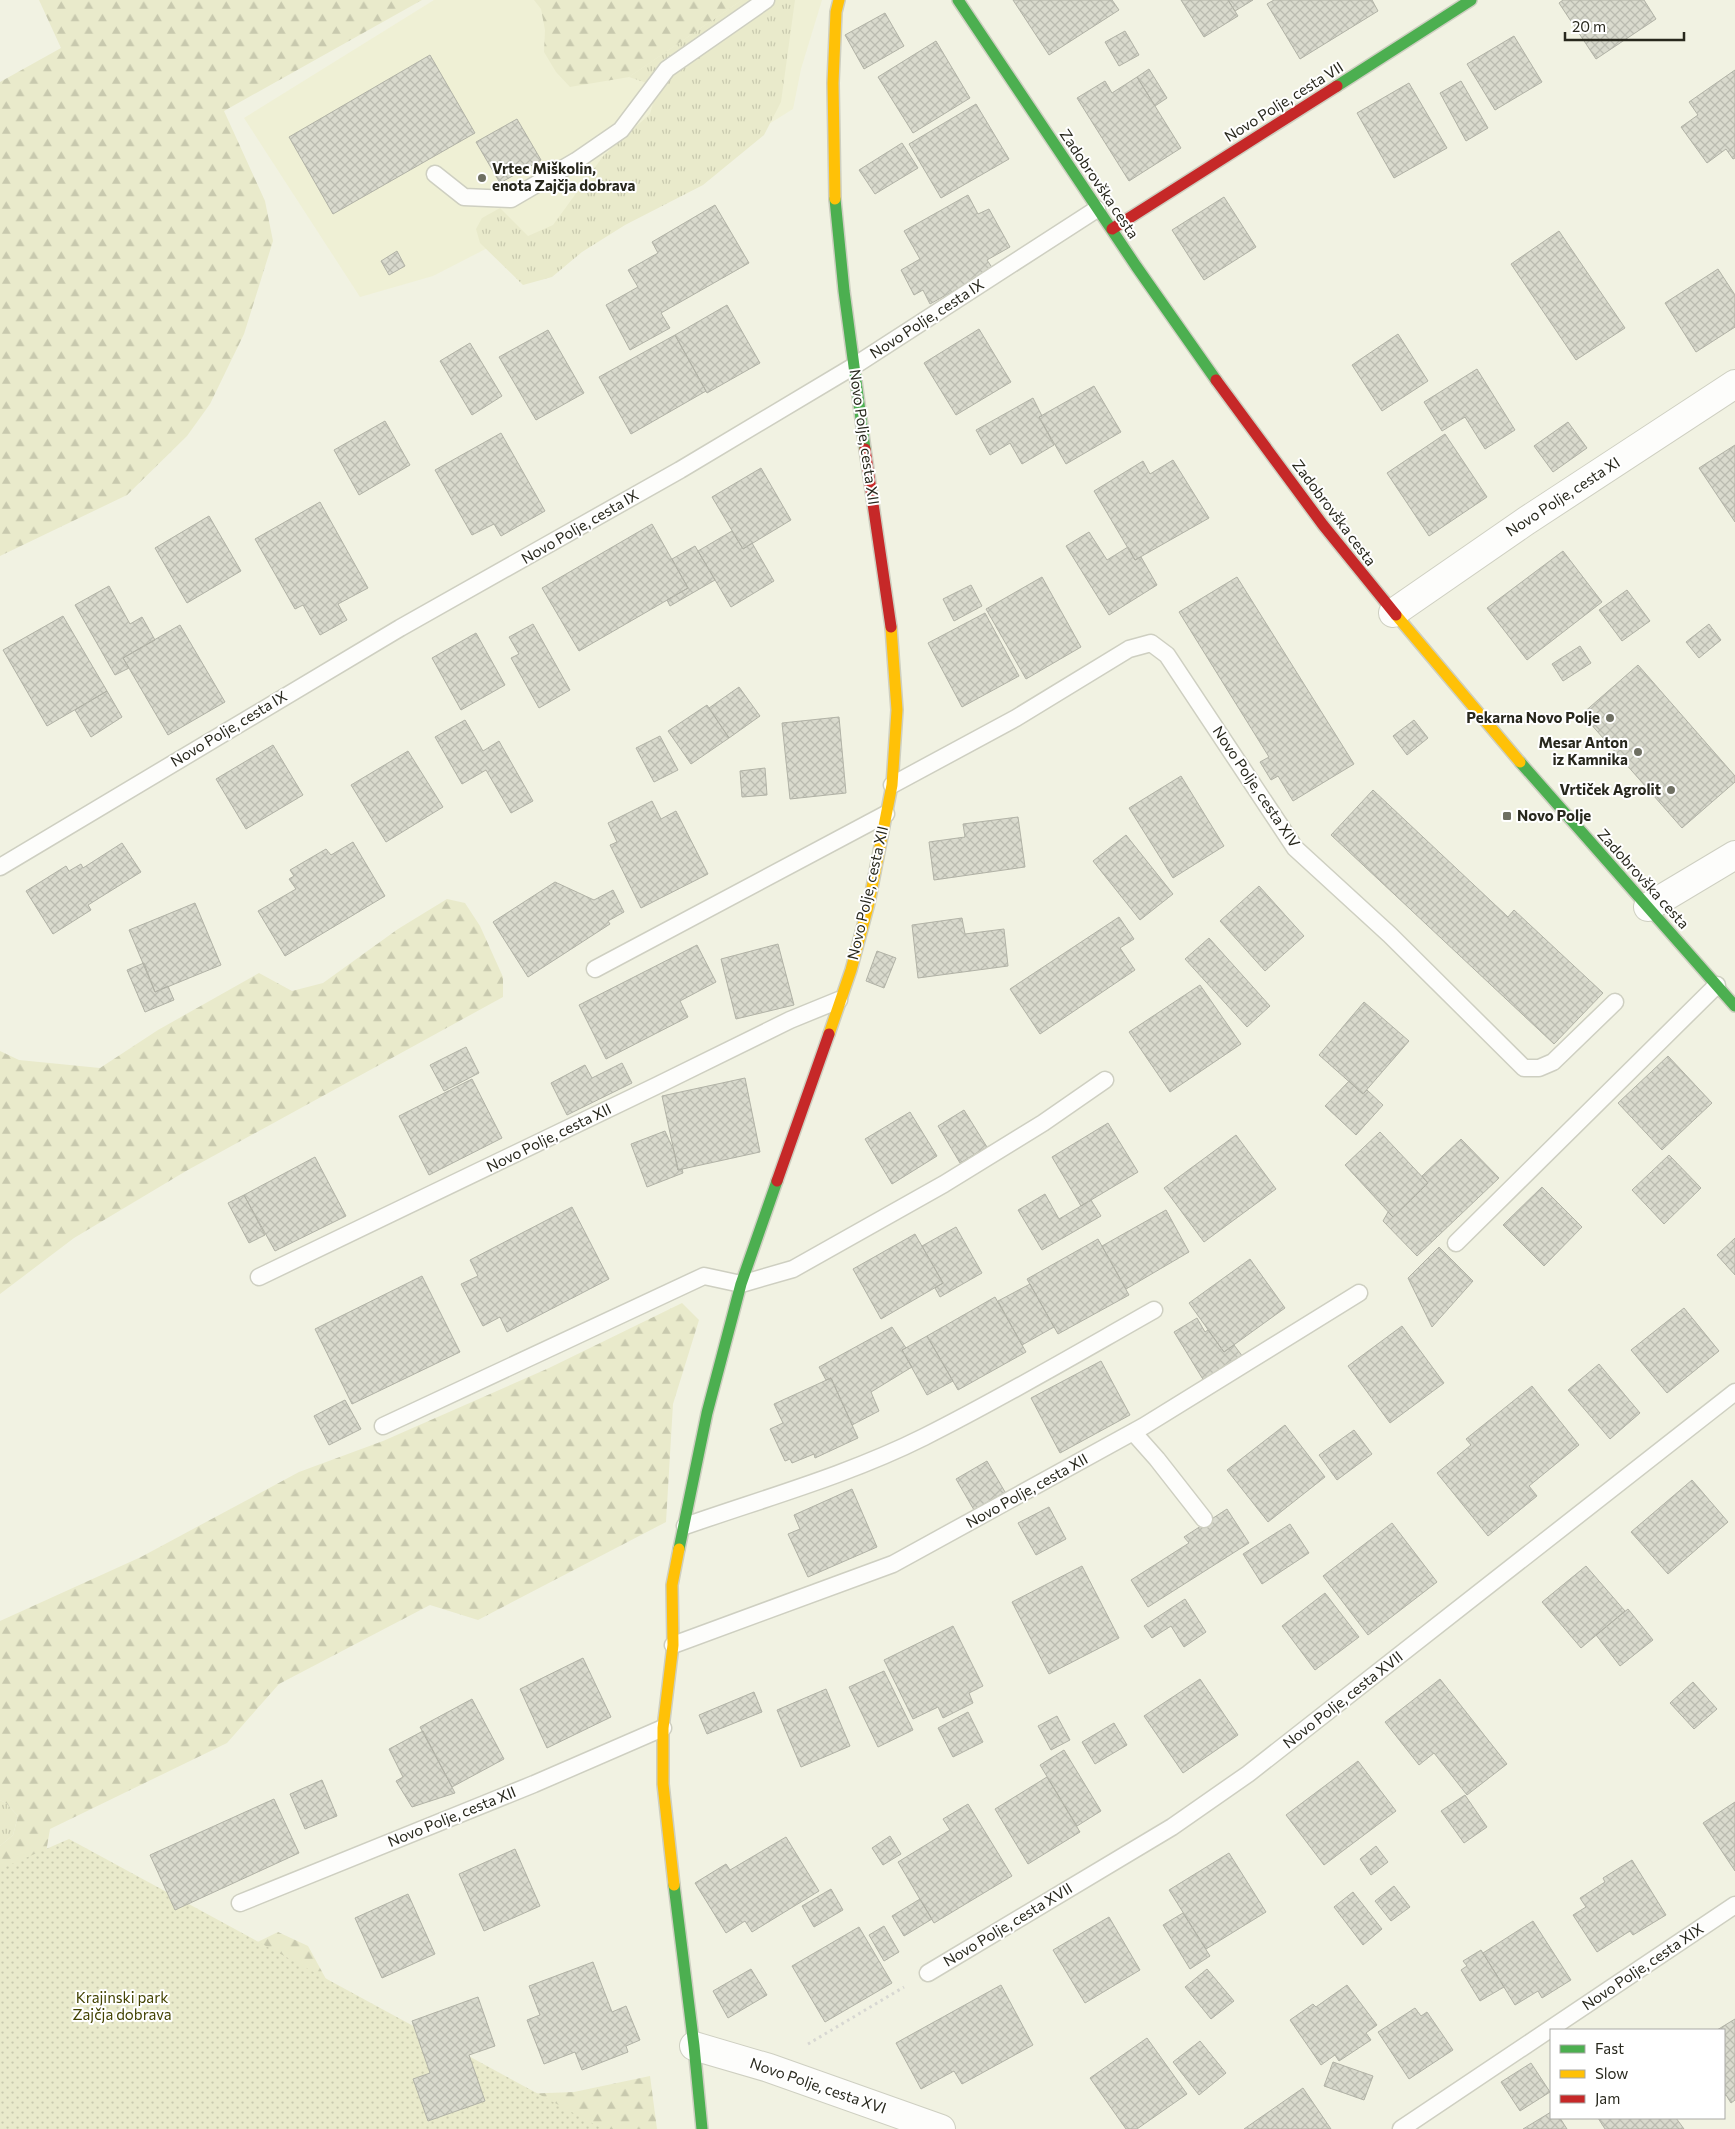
<svg xmlns="http://www.w3.org/2000/svg" width="1735" height="2129" font-family="Commissioner,sans-serif">
	<style>
		.built { fill: #eff0d5 }
		.grass { fill: url(#grass-tufts) }
		.forest { fill: url(#forest-firs) }
		.park { fill: url(#park-dots) }
		.building { fill: url(#building-cross-hatch); stroke: #b1b2a6 }
		.lines { fill: none; stroke-linecap: round; stroke-linejoin: round }
		.lane-casing { stroke: #cecfc1; stroke-width: 19 }
		.street-casing { stroke: #cecfc1; stroke-width: 30 }
		.fast-casing { stroke: #cecfc1; stroke-width: 14 }
		.slow-casing { stroke: #cecfc1; stroke-width: 14 }
		.jam-casing { stroke: #cecfc1; stroke-width: 14 }
		.path { stroke: #d7d7d2; stroke-width: 3; stroke-dasharray: 2.5 4; stroke-linecap: butt }
		.lane { stroke: #fdfdfb; stroke-width: 16 }
		.street { stroke: #fdfdfb; stroke-width: 28 }
		.fast { stroke: #4caf50; stroke-width: 11 }
		.slow { stroke: #ffc107; stroke-width: 11 }
		.jam { stroke: #c62828; stroke-width: 11 }
		.poi-dot { fill: #6e6f62; stroke: #fff; stroke-width: 2 }
		.labels { text-anchor: middle; stroke-width: 4; stroke-linejoin: round; paint-order: stroke }
		.street-label { font-size: 15px; fill: #28281d; stroke: #fff }
		.poi-label { font-size: 15px; font-weight: bold; fill: #28281d; stroke: #fff; text-anchor: end }
		.park-label { font-size: 15px; fill: #424201; stroke: #fff }
	</style>
	<defs>
		<pattern id="grass-tufts" width="24" height="20" patternUnits="userSpaceOnUse" patternTransform="scale(1.25)"><rect width="24" height="20" fill="#e9eacb"/><path d="M3 7l-1-3M5 7V3M7 7l1-3M15 17l-1-3M17 17v-4M19 17l1-3" fill="none" stroke="#c8c9ae"/></pattern>
		<pattern id="forest-firs" width="22" height="20" patternUnits="userSpaceOnUse" patternTransform="scale(1.25)"><rect width="22" height="20" fill="#e9eacb"/><path d="M5 1l3.5 6h-7zM16 11l3.5 6h-7z" fill="#c8c9ae"/></pattern>
		<pattern id="park-dots" width="8" height="8" patternUnits="userSpaceOnUse" patternTransform="scale(1.25)"><rect width="8" height="8" fill="#e9eacb"/><path d="M2 2h.1M6 6h.1" fill="none" stroke="#c8c9ae" stroke-width="1.8" stroke-linecap="round"/></pattern>
		<pattern id="building-cross-hatch" width="8" height="8" patternUnits="userSpaceOnUse" patternTransform="scale(1.25)"><rect width="8" height="8" fill="#d9dacd"/><path d="M0 0l8 8M0 8l8-8" fill="none" stroke="#babbb0"/></pattern>
	</defs>
	<rect width="100%" height="100%" fill="#f1f2e2"/>
	<path class="built" d="M434 0H822L801 69 793 109 540 266 507 238 433 276 360 297 244 118Z"/>
	<path class="grass" d="M742 0H795L781 102 764 135 703 185 625 225 582 252 552 277 523 285 480 243 476 229 482 218 500 208 528 236 553 225 604 155 650 114 655 96 653 85 629 77Z
		M0 1800 6 1803 18 1816 13 1835 0 1846Z"/>
	<path class="forest" d="M39 0H422L224 111 265 201 273 241 244 334 210 404 187 436 127 495 0 556V82L61 48Z
		M534 0H742L629 77 570 87 556 72 544 52 545 30 541 9Z
		M447 899 465 903 480 926 503 977V997L186 1171 74 1238 0 1294V1051L19 1060 100 1068 158 1030 259 973 292 991 323 983 398 929Z
		M682 1303 699 1320 673 1404 666 1522 478 1620 430 1605 279 1684 227 1743 50 1829 42 1876 167 1986 278 1932 308 1946 381 2080 420 2098 574 2092 650 2076 657 2129H0V1846L13 1835 18 1816 6 1803 0 1800V1621L141 1557 299 1472 383 1441 549 1368Z"/>
	<path class="park" d="M69 1839 603 2129H0V1869Z"/>
	<path class="building" d="M1013 0H1112L1119 10 1049 55Z
		M1181 0H1228L1238 16 1204 37Z
		M1228 0H1253L1235 11Z
		M1274 0H1372L1378 11 1300 59 1267 4Z
		M1563 0H1644L1656 19 1596 59 1559 3Z
		M885 13 904 46 864 69 845 35Z
		M1125 31 1139 55 1119 66 1105 42Z
		M1514 36 1542 82 1495 110 1467 64Z
		M936 41 970 98 913 133 878 77Z
		M430 55 475 133 333 214 289 137Z
		M1149 69 1167 98 1155 106 1137 77Z
		M1735 70V158L1733 159 1726 149 1707 163 1681 127 1698 115 1689 102Z
		M1137 77 1181 148 1129 181 1077 98 1105 81 1112 93Z
		M1461 81 1488 128 1466 141 1440 93Z
		M1409 83 1447 148 1394 178 1357 113Z
		M976 104 1009 159 941 198 909 144Z
		M517 119 541 160 500 183 476 142Z
		M902 143 918 168 875 194 859 170Z
		M968 195 978 214 989 209 1010 247 987 260 993 269 930 304 923 290 914 295 901 270 920 259 904 231Z
		M1224 197 1256 247 1204 280 1172 230Z
		M715 205 749 263 661 313 670 328 630 350 606 305 638 287 628 270 658 253 652 242Z
		M1559 231 1625 328 1576 360 1511 264Z
		M397 251 405 266 389 275 381 261Z
		M1718 269 1735 295V327L1696 352 1665 303Z
		M727 305 760 363 707 393 675 335Z
		M979 329 1011 382 956 415 924 363Z
		M548 330 584 393 536 420 499 357Z
		M1398 334 1428 381 1382 411 1352 365Z
		M675 335 706 391 631 434 599 377Z
		M470 343 502 396 472 415 440 361Z
		M1477 369 1515 430 1485 449 1465 417 1442 431 1424 402Z
		M1094 386 1121 432 1066 464 1039 417Z
		M1033 398 1042 416 1039 417 1054 445 1022 464 1010 443 990 455 976 430Z
		M385 421 410 465 359 495 334 450Z
		M1568 422 1587 448 1553 472 1534 446Z
		M501 433 545 511 501 536 494 524 472 535 435 470Z
		M1445 434 1487 497 1429 536 1387 473Z
		M1735 445V522L1699 468Z
		M1173 460 1209 518 1135 560 1094 491 1143 461 1150 474Z
		M761 468 791 520 743 549 712 497Z
		M320 502 368 588 338 604 347 620 320 635 303 605 295 609 255 539Z
		M209 516 241 571 187 603 155 548Z
		M652 524 688 588 579 651 542 588Z
		M732 531 743 549 752 543 774 581 731 607 698 551Z
		M1089 532 1107 560 1128 547 1135 560 1141 557 1157 585 1109 615 1066 546Z
		M695 546 715 580 670 606 667 600 688 588 672 559Z
		M1563 551 1602 602 1527 660 1487 608Z
		M1042 577 1081 647 1026 679 986 609Z
		M1237 577 1354 764 1293 801 1278 776 1271 780 1260 762 1269 757 1179 612Z
		M971 585 982 606 954 621 943 599Z
		M109 586 130 624 142 617 155 640 123 658 129 668 115 675 75 605Z
		M1627 590 1650 621 1622 641 1599 610Z
		M985 613 1019 676 962 707 928 643Z
		M63 616 107 691 47 726 3 650Z
		M533 624 570 690 539 708 511 658 519 654 509 637Z
		M1709 624 1721 640 1699 658 1686 642Z
		M180 625 225 702 168 735 123 658Z
		M476 633 505 685 461 710 432 658Z
		M1580 646 1591 663 1563 681 1552 664Z
		M1638 665 1735 776V782L1682 828 1582 714Z
		M739 687 760 716 729 738 709 708Z
		M107 691 122 717 91 737 75 710Z
		M707 705 729 738 691 764 668 731Z
		M839 717 846 793 790 799 782 723Z
		M465 720 483 751 499 741 533 801 511 813 486 770 462 784 435 737Z
		M1414 720 1428 738 1407 755 1393 736Z
		M660 736 678 770 654 782 636 748Z
		M273 745 303 795 246 829 216 779Z
		M408 751 443 807 386 842 351 785Z
		M765 768 767 795 742 797 740 771Z
		M1181 776 1224 846 1173 878 1129 808Z
		M1373 790 1508 917 1514 910 1603 993 1554 1044 1331 835Z
		M652 801 661 819 676 811 708 874 641 908 610 845 617 842 608 823Z
		M1018 817 1025 867 934 880 929 842 965 837 963 824Z
		M1126 835 1173 894 1140 920 1093 861Z
		M353 842 385 896 285 956 258 911 296 889 289 879 294 876 290 870 326 849 331 855Z
		M122 843 141 872 88 905 91 910 53 934 26 891 66 866 69 871 81 864 83 868Z
		M555 882 594 900 613 890 624 912 608 921 610 924 528 977 493 922Z
		M1259 886 1304 936 1265 971 1220 921Z
		M195 903 221 965 155 992 129 930Z
		M1119 917 1134 939 1120 948 1135 970 1040 1034 1010 989Z
		M962 918 965 934 1004 929 1008 966 918 978 912 925Z
		M1209 938 1270 1006 1247 1027 1185 959Z
		M778 944 794 1005 736 1019 721 959Z
		M697 945 716 982 680 1001 688 1017 606 1059 579 1005Z
		M877 951 896 958 884 988 866 981Z
		M144 963 155 992 168 986 174 1000 145 1012 127 970Z
		M1200 985 1241 1044 1170 1092 1129 1032Z
		M1364 1002 1409 1041 1363 1094 1319 1055Z
		M466 1047 479 1073 444 1091 430 1065Z
		M1668 1056 1712 1103 1662 1150 1618 1103Z
		M622 1063 632 1083 567 1115 551 1083 585 1065 592 1078Z
		M745 1078 760 1152 678 1170 662 1096Z
		M472 1079 502 1138 429 1175 399 1116Z
		M1349 1081 1363 1094 1367 1090 1383 1105 1356 1135 1325 1106Z
		M964 1110 987 1147 960 1163 938 1126Z
		M910 1112 937 1156 892 1184 865 1139Z
		M1108 1123 1138 1172 1081 1206 1052 1157Z
		M665 1131 674 1151 678 1170 682 1169 683 1173 647 1187 631 1144Z
		M1380 1132 1428 1183 1393 1217 1345 1165Z
		M1236 1135 1276 1189 1204 1242 1164 1188Z
		M1461 1139 1499 1178 1417 1256 1383 1221 1388 1212 1393 1217 1428 1183 1422 1176Z
		M1669 1155 1701 1188 1664 1224 1632 1190Z
		M315 1157 346 1216 275 1251 244 1195Z
		M1542 1187 1582 1227 1544 1266 1503 1225Z
		M1045 1194 1059 1219 1091 1200 1101 1216 1042 1250 1018 1210Z
		M244 1195 265 1235 249 1243 228 1203Z
		M572 1207 609 1279 507 1332 500 1317 483 1326 461 1284 478 1276 470 1260Z
		M1166 1210 1189 1252 1126 1289 1102 1246Z
		M956 1227 982 1273 940 1297 935 1288 943 1283 922 1246Z
		M915 1234 943 1283 881 1319 853 1269Z
		M1735 1238V1275L1717 1255Z
		M1098 1239 1129 1295 1058 1334 1027 1279Z
		M1439 1247 1473 1281 1432 1327 1408 1278Z
		M1250 1259 1285 1308 1224 1352 1189 1303Z
		M422 1276 460 1352 352 1404 315 1329Z
		M1030 1284 1054 1327 1022 1345 998 1301Z
		M995 1297 1026 1352 958 1390 927 1336Z
		M1684 1308 1719 1351 1667 1393 1631 1350Z
		M1197 1318 1205 1332 1208 1330 1224 1352 1234 1345 1243 1357 1204 1381 1174 1332Z
		M1402 1326 1444 1383 1390 1423 1348 1366Z
		M892 1327 906 1348 902 1350 912 1367 871 1392 879 1411 852 1425 831 1378 826 1380 819 1367Z
		M927 1336 953 1381 927 1395 902 1350Z
		M1101 1361 1130 1415 1060 1453 1031 1398Z
		M1599 1364 1640 1413 1610 1439 1568 1390Z
		M831 1378 858 1438 815 1458 814 1454 792 1463 790 1459 785 1461 770 1429 783 1423 774 1404Z
		M1532 1386 1579 1445 1529 1486 1537 1496 1488 1536 1437 1473 1471 1445 1466 1439Z
		M345 1400 361 1429 329 1445 314 1416Z
		M1285 1425 1325 1477 1268 1522 1227 1470Z
		M1354 1430 1372 1454 1337 1480 1319 1455Z
		M987 1461 1005 1492 974 1510 956 1479Z
		M1692 1480 1728 1522 1668 1574 1631 1532Z
		M852 1489 877 1547 808 1577 788 1534 800 1529 794 1515Z
		M1049 1507 1066 1539 1036 1555 1018 1523Z
		M1227 1509 1249 1543 1148 1607 1131 1580 1189 1543 1184 1537Z
		M1392 1523 1437 1582 1368 1635 1323 1576Z
		M1290 1524 1309 1553 1262 1584 1243 1554Z
		M1082 1566 1119 1638 1049 1674 1012 1602Z
		M1586 1566 1625 1611 1581 1648 1542 1602Z
		M1325 1593 1359 1637 1315 1670 1282 1626Z
		M1185 1599 1206 1632 1184 1647 1171 1626 1152 1638 1144 1626Z
		M1628 1609 1653 1640 1620 1666 1596 1635Z
		M953 1626 983 1686 969 1693 973 1703 943 1718 938 1707 913 1719 884 1660Z
		M583 1658 611 1717 547 1748 520 1689Z
		M884 1671 913 1730 878 1747 849 1687Z
		M1200 1679 1238 1735 1183 1773 1144 1716Z
		M1440 1679 1507 1764 1467 1795 1434 1753 1419 1765 1385 1722Z
		M1693 1682 1717 1709 1694 1729 1670 1703Z
		M826 1689 850 1746 801 1767 777 1710Z
		M754 1692 762 1712 707 1734 699 1715Z
		M472 1699 504 1759 452 1787 420 1727Z
		M968 1712 983 1742 953 1757 938 1728Z
		M1057 1716 1070 1740 1051 1750 1038 1726Z
		M1114 1723 1127 1745 1095 1764 1082 1742Z
		M423 1731 455 1793 412 1807 396 1781 403 1777 389 1749Z
		M1064 1750 1101 1811 1077 1826 1040 1765Z
		M1358 1761 1396 1811 1324 1865 1286 1815Z
		M1047 1777 1080 1832 1028 1864 995 1809Z
		M322 1780 337 1816 305 1829 290 1794Z
		M1465 1795 1487 1827 1464 1843 1441 1811Z
		M274 1799 299 1853 175 1910 150 1855Z
		M1735 1802V1871L1703 1823Z
		M968 1804 1012 1876 934 1923 898 1862 950 1830 943 1819Z
		M890 1836 901 1854 883 1865 872 1848Z
		M786 1837 819 1891 752 1932 745 1921 726 1933 695 1883 726 1864 730 1870Z
		M1376 1846 1388 1862 1371 1875 1360 1859Z
		M515 1849 540 1906 484 1931 459 1874Z
		M1229 1853 1266 1912 1206 1949 1169 1890Z
		M1632 1860 1666 1915 1633 1935 1630 1931 1597 1952 1573 1915 1586 1907 1580 1898 1605 1882 1603 1878Z
		M1394 1886 1410 1907 1391 1921 1375 1901Z
		M831 1889 843 1910 814 1927 802 1906Z
		M1353 1892 1382 1929 1363 1945 1334 1907Z
		M408 1894 435 1954 382 1978 355 1918Z
		M920 1899 932 1919 904 1936 892 1916Z
		M1183 1913 1210 1956 1190 1969 1163 1925Z
		M1109 1917 1140 1970 1085 2003 1053 1950Z
		M1533 1921 1571 1980 1542 1998 1538 1991 1515 2005 1483 1953Z
		M884 1926 899 1952 884 1961 869 1935Z
		M859 1927 892 1983 825 2022 792 1966Z
		M1481 1950 1504 1987 1480 2001 1461 1970 1467 1966 1463 1961Z
		M593 1962 612 2012 626 2006 640 2040 626 2046 628 2052 582 2070 575 2052 544 2064 527 2020 540 2015 529 1986Z
		M751 1969 767 1995 728 2018 713 1991Z
		M1207 1969 1234 2001 1211 2019 1185 1987Z
		M1001 1985 1033 2045 962 2084 954 2071 921 2089 896 2043Z
		M1347 1985 1377 2025 1366 2033 1371 2040 1339 2061 1335 2055 1321 2065 1290 2020 1313 2004 1316 2007Z
		M478 1997 495 2046 469 2055 485 2101 428 2121 413 2079 430 2073 412 2021Z
		M1415 2008 1421 2016 1427 2012 1453 2050 1409 2079 1378 2032Z
		M1735 2019V2100L1731 2103 1726 2095 1724 2096V2030H1717Z
		M1147 2038 1187 2094 1137 2129H1126L1090 2078Z
		M1200 2041 1226 2073 1199 2095 1173 2062Z
		M1333 2062 1373 2076 1364 2100 1324 2086Z
		M1531 2063 1550 2092 1520 2111 1501 2082Z
		M1303 2088 1331 2129H1244Z
		M1551 2112V2118H1560L1567 2129H1523Z
		M1598 2118H1676L1684 2129H1605Z"/>
	<g class="lines">
		<g class="lane-casing">
			<path id="lane" d="M435 174 464 197 511 199 576 161 621 130 667 69 766 0
				M892 785 1016 718 1129 649 1151 643 1167 655 1295 848 1390 935 1524 1068H1539L1553 1062 1615 1002
				M0 867 400 628 680 470 854 366 1097 209
				M595 969 886 814
				M1456 1243 1717 985
				M259 1277 656 1086 790 1020 839 1000
				M383 1426 704 1276 741 1284 793 1269 944 1184 1043 1123 1105 1080
				M1133 1432 1157 1459 1204 1519
				M685 1526C765 1498 848 1475 924 1437 1002 1398 1078 1353 1154 1310
				M673 1645 893 1564 1144 1426 1359 1293
				M240 1903 534 1784 663 1728
				M928 1973 1172 1827 1248 1774 1735 1392
				M1401 2129 1735 1905"/>
		</g>
		<g class="street-casing">
			<path id="street" d="M1393 613 1526 521 1735 384
				M1648 907 1735 855
				M694 2046 769 2068 941 2129"/>
		</g>
		<g class="fast-casing">
			<path id="fast" d="M958 0 1136 266 1216 380
				M1337 86 1471 0
				M835 199 844 291 865 449
				M1520 762 1735 1006
				M679 1549 707 1413 741 1284 777 1181
				M674 1885 694 2046 702 2129"/>
		</g>
		<g class="slow-casing">
			<path id="slow" d="M835 199 833 83 836 12 839 0
				M1396 615 1520 762
				M829 1034 851 970 869 903 892 785 897 710 891 627
				M674 1885 663 1784V1728L673 1645 672 1585 679 1549"/>
		</g>
		<g class="jam-casing">
			<path id="jam" d="M1112 229 1337 86
				M1216 380 1323 525 1396 615
				M865 449 891 627
				M777 1181 829 1034"/>
		</g>
		<path class="path" d="M808 2044 904 1987"/>
		<use href="#lane" class="lane"/>
		<use href="#street" class="street"/>
		<use href="#fast" class="fast"/>
		<use href="#slow" class="slow"/>
		<use href="#jam" class="jam"/>
	</g>
	<g class="poi-dot">
		<circle cx="482" cy="178" r="5"/>
		<circle cx="1610" cy="718" r="5"/>
		<circle cx="1638" cy="752" r="5"/>
		<circle cx="1671" cy="790" r="5"/>
		<rect x="1502" y="811" width="10" height="10" rx="2.5"/>
	</g>
	<g class="labels">
		<g class="street-label">
			<text transform="translate(1284 102) rotate(-32)" y="5">Novo Polje, cesta VII</text>
			<text transform="translate(1099 184) rotate(56)" y="5">Zadobrovška cesta</text>
			<text transform="translate(927 319) rotate(-33)" y="5">Novo Polje, cesta IX</text>
			<text transform="translate(864 437) rotate(82)" y="5">Novo Polje, cesta XII</text>
			<text transform="translate(1563 497) rotate(-33)" y="5">Novo Polje, cesta XI</text>
			<text transform="translate(1334 513) rotate(53)" y="5">Zadobrovška cesta</text>
			<text transform="translate(580 527) rotate(-30)" y="5">Novo Polje, cesta IX</text>
			<text transform="translate(229 729) rotate(-31)" y="5">Novo Polje, cesta IX</text>
			<text transform="translate(1256 787) rotate(56)" y="5">Novo Polje, cesta XIV</text>
			<text transform="translate(1643 879) rotate(48)" y="5">Zadobrovška cesta</text>
			<text transform="translate(868 893) rotate(-77)" y="5">Novo Polje, cesta XII</text>
			<text transform="translate(549 1138) rotate(-26)" y="5">Novo Polje, cesta XII</text>
			<text transform="translate(1027 1491) rotate(-29)" y="5">Novo Polje, cesta XII</text>
			<text transform="translate(1343 1700) rotate(-38)" y="5">Novo Polje, cesta XVII</text>
			<text transform="translate(452 1817) rotate(-22)" y="5">Novo Polje, cesta XII</text>
			<text transform="translate(1008 1925) rotate(-31)" y="5">Novo Polje, cesta XVII</text>
			<text transform="translate(1643 1967) rotate(-34)" y="5">Novo Polje, cesta XIX</text>
			<text transform="translate(818 2086) rotate(19)" y="5">Novo Polje, cesta XVI</text>
		</g>
		<g class="poi-label">
			<text x="492" y="174" text-anchor="start">Vrtec Miškolin,<tspan x="492" dy="17">enota Zajčja dobrava</tspan></text>
			<text x="1600" y="723">Pekarna Novo Polje</text>
			<text x="1628" y="748">Mesar Anton<tspan x="1628" dy="17">iz Kamnika</tspan></text>
			<text x="1661" y="795">Vrtiček Agrolit</text>
			<text x="1517" y="821" text-anchor="start">Novo Polje</text>
		</g>
		<g class="park-label">
			<text x="122" y="2003">Krajinski park<tspan x="122" dy="17">Zajčja dobrava</tspan></text>
		</g>
	</g>
	<rect x="1550" y="2029" width="175" height="90" fill="#ffffff" stroke="#a9a9a5"/>
	<rect x="1560" y="2045" width="25" height="8" fill="#4caf50" stroke="#a9a9a5"/>
	<text x="1595" y="2054" font-size="15" fill="#28281d">Fast</text>
	<rect x="1560" y="2070" width="25" height="8" fill="#ffc107" stroke="#a9a9a5"/>
	<text x="1595" y="2079" font-size="15" fill="#28281d">Slow</text>
	<rect x="1560" y="2095" width="25" height="8" fill="#c62828" stroke="#a9a9a5"/>
	<text x="1595" y="2104" font-size="15" fill="#28281d">Jam</text>
	<path d="M1565 32v8h119v-8" fill="none" stroke="#28281d" stroke-width="2.5"/>
	<text x="1572" y="32" font-size="15" fill="#28281d" stroke="#ffffff" stroke-width="4" paint-order="stroke">20 m</text>
</svg>
